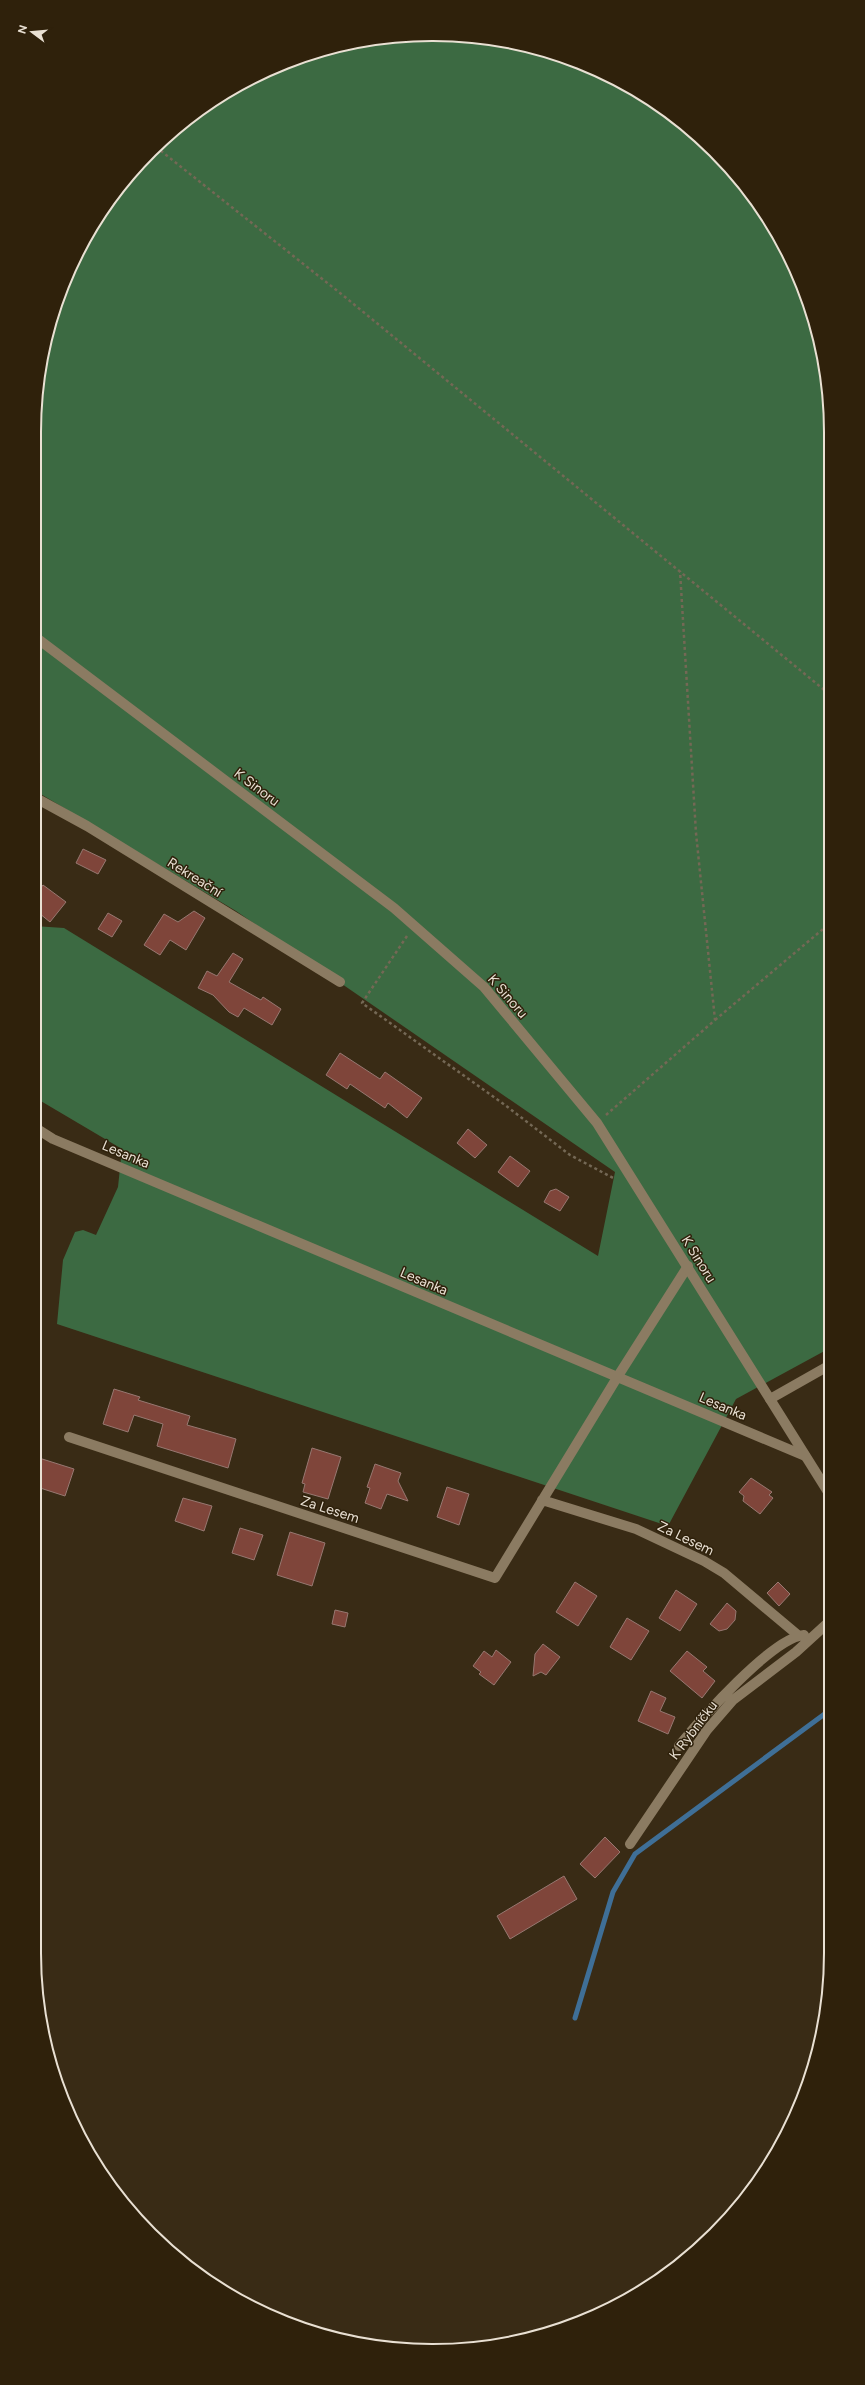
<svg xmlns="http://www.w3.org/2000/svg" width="865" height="2385" font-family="Figtree,sans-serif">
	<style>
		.forest { fill: #3c6a42 }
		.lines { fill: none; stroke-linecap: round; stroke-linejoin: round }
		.stream { stroke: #3f6f97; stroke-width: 5 }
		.building { fill: #7f453a; stroke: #977871 }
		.path { stroke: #746855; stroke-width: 2.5; stroke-dasharray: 3 3; stroke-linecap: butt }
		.minor { stroke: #8b7b62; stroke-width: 10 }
		.tertiary { stroke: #8b7b62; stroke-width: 10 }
		.labels { text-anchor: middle; stroke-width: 3; stroke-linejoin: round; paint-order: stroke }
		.street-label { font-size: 14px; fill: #e9e0d3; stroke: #2f210b }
		.rim { fill: none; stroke: #e9e0d3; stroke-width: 2 }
	</style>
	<rect width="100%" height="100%" fill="#392b15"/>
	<path class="forest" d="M458 35 535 48 632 88 675 116 732 170 790 256 817 329 828 380 830 1348 736 1399 668 1526 57 1324 63 1260 75 1232 83 1230 96 1235 118 1187 122 1149 34 1097V926L64 928 598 1256 615 1172 236 911 34 790V433L48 330 75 256 116 190 170 133 233 88 304 55 380 37Z"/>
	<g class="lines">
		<path class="stream" d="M575 2018 613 1892 635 1854 830 1710"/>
	</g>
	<path class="building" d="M83 849 106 860 98 874 76 863Z
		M43 885 66 902 50 922 34 909V897Z
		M194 911 205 918 186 950 170 940 160 955 144 945 164 914 178 922Z
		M108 913 122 921 112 937 98 929Z
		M233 953 243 959 229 982 261 1000 263 997 281 1009 272 1025 244 1008 238 1017 229 1012 213 995 198 988 207 971 217 976Z
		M340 1053 380 1079 385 1072 422 1098 407 1118 388 1103 385 1108 350 1084 347 1089 326 1075Z
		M468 1129 487 1145 475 1158 457 1143Z
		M510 1156 530 1171 518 1187 498 1172Z
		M556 1189 569 1197 560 1211 544 1202 550 1191Z
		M114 1389 140 1397 138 1400 190 1416 187 1425 236 1439 228 1468 157 1446 163 1424 134 1415 128 1432 103 1424Z
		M312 1448 341 1457 328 1499 303 1492 305 1484 302 1483Z
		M39 1458 74 1469 65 1496 34 1486V1473Z
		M375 1464 401 1473 398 1481 408 1501 387 1494 381 1509 365 1503 370 1488 367 1487Z
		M751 1478 772 1492 769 1495 773 1498 760 1514 743 1501 744 1496 739 1492Z
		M447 1487 469 1494 459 1525 437 1517Z
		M183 1498 212 1506 204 1531 175 1521Z
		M240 1528 263 1535 254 1560 232 1553Z
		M290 1532 325 1543 312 1586 277 1575Z
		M575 1582 597 1596 578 1626 556 1612Z
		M778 1582 790 1594 779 1606 767 1593Z
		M676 1590 697 1604 680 1631 659 1618Z
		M727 1603 736 1611 735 1620 727 1629 719 1631 710 1624Z
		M335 1610 348 1613 345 1627 332 1624Z
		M627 1618 649 1631 631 1660 610 1647Z
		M543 1644 560 1657 546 1675 541 1672 533 1676 535 1654Z
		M496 1650 511 1662 494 1685 479 1674 481 1672 473 1666 484 1651 492 1657Z
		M687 1651 707 1667 703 1671 715 1681 702 1698 670 1671Z
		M651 1691 666 1698 660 1711 675 1717 668 1734 638 1721Z
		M605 1837 620 1852 595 1878 580 1864Z
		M564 1876 577 1899 510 1939 497 1916Z"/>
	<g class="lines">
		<path class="path" d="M156 147 345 297 828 693
			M407 936 362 1003 505 1105 570 1155 615 1179
			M715 1020 829 924
			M606 1115 715 1020 696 833 680 571"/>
		<path class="minor" d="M34 797 87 826 340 982
			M34 1127 53 1139 805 1456
			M770 1399 830 1365
			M69 1437 495 1578 618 1376 688 1266
			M542 1500 636 1529 704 1561 724 1573 799 1636
			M679 1746C700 1720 772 1638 804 1635
			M630 1844 707 1730 733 1700 796 1652 830 1621"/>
		<path class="tertiary" d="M34 636 394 908 484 987 597 1123 830 1495"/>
	</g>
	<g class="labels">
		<g class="street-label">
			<text transform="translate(257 787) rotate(37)" y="5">K Sinoru</text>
			<text transform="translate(195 877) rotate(32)" y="5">Rekreační</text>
			<text transform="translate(508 996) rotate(49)" y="5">K Sinoru</text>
			<text transform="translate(126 1154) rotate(23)" y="5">Lesanka</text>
			<text transform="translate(699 1259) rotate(58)" y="5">K Sinoru</text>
			<text transform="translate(424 1281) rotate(23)" y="5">Lesanka</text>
			<text transform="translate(723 1406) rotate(23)" y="5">Lesanka</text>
			<text transform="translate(330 1509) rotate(18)" y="5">Za Lesem</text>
			<text transform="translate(686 1538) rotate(26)" y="5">Za Lesem</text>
			<text transform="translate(693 1730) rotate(-53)" y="5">K Rybníčku</text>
		</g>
	</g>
	<path d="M0 0H865V2385H0ZM432 41H433A391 391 0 0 1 824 432V1953A391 391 0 0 1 433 2344H432A391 391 0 0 1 41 1953V432A391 391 0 0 1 432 41Z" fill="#2f210b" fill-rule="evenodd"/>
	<path class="rim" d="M432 41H433A391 391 0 0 1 824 432V1953A391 391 0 0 1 433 2344H432A391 391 0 0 1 41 1953V432A391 391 0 0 1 432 41Z"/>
	<g transform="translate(32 32) rotate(286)" stroke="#2f210b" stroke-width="3" paint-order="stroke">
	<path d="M0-3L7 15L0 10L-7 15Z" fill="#e9e0d3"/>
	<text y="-6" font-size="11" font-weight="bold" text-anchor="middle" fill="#e9e0d3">N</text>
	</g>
</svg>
